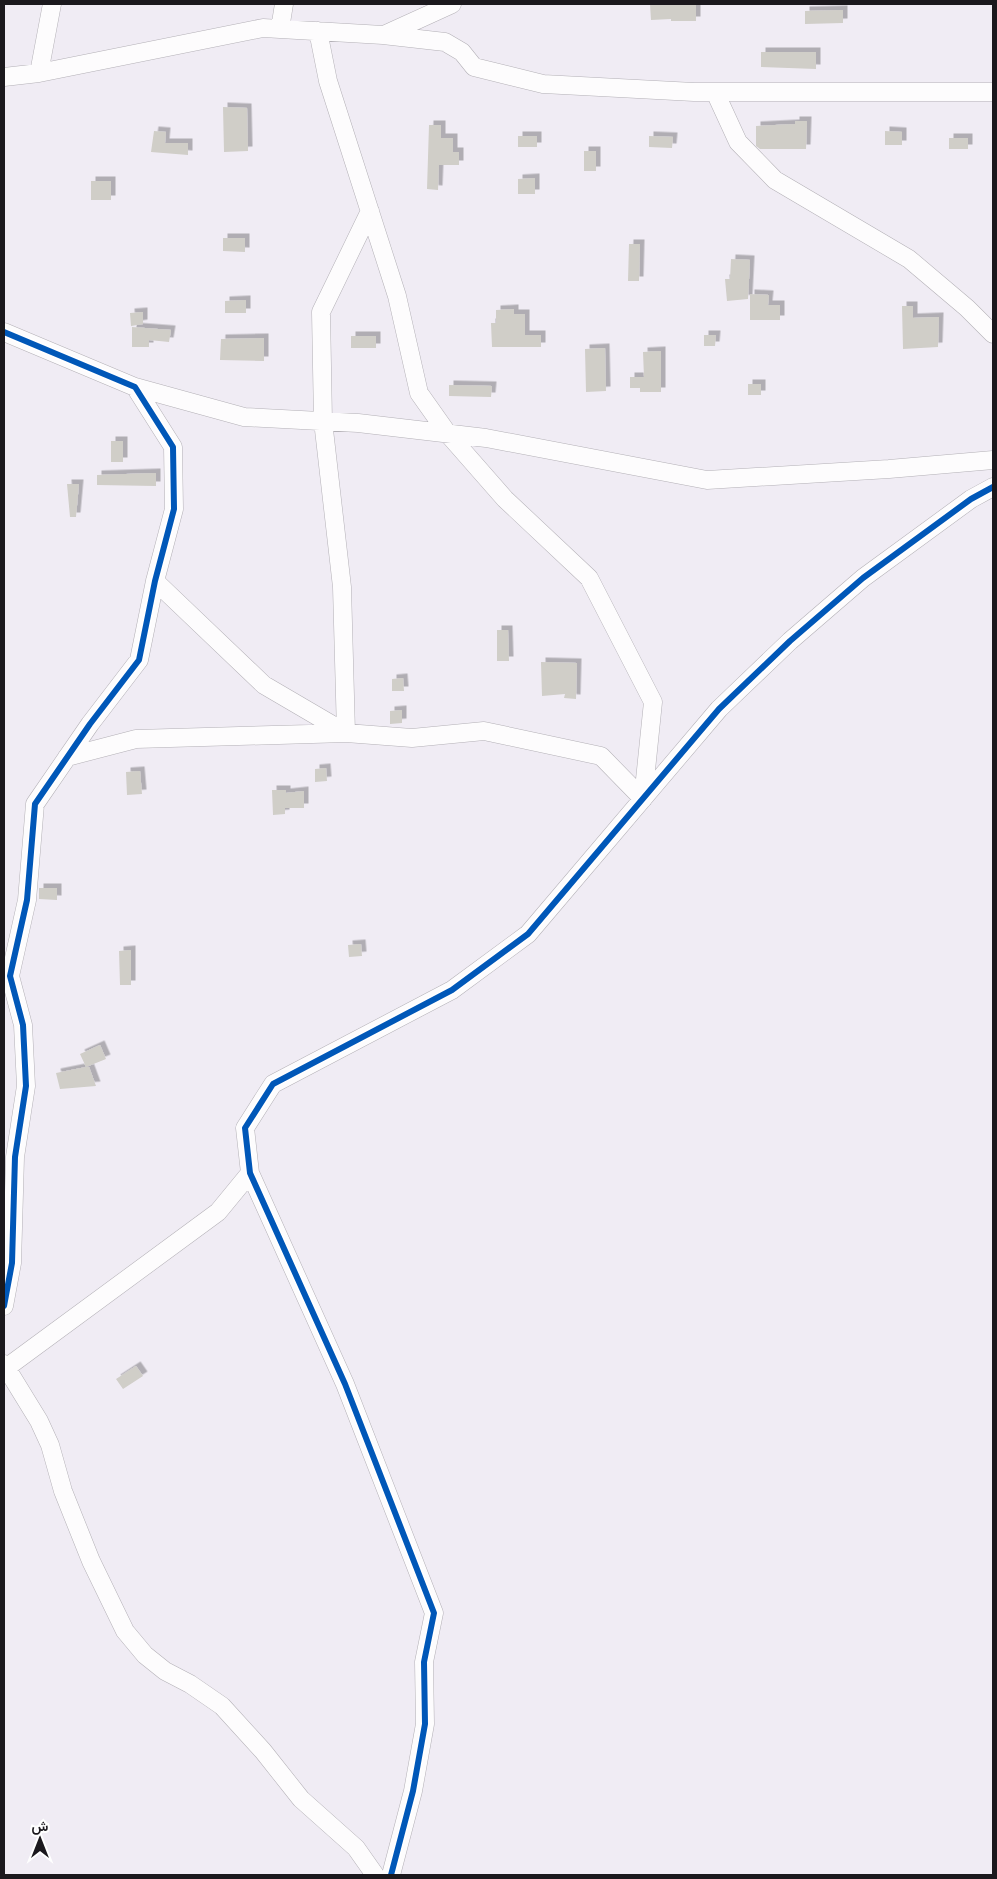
<svg xmlns="http://www.w3.org/2000/svg" width="997" height="1879" font-family="Cabin,Vazirmatn,sans-serif">
	<style>
		.building { fill: #d0cec8; filter: url(#shadow) }
		.lines { fill: none; stroke-linecap: round; stroke-linejoin: round }
		.street-casing { stroke: #b3b0b6; stroke-width: 19 }
		.street { stroke: #fdfcfd; stroke-width: 18 }
		.cycleway-casing { stroke: #fff; stroke-width: 9 }
		.cycleway { stroke: #0057b8; stroke-width: 6 }
	</style>
	<defs>
		<filter id="shadow"><feDropShadow dx="4.5" dy="-4.5" stdDeviation="0" flood-color="#0004"/></filter>
	</defs>
	<rect width="100%" height="100%" fill="#f0ecf4"/>
	<path class="building" d="M650 4H696V21H671V19L651 20Z
		M843 10V23L805 24V11Z
		M761 52H816V69L761 67Z
		M223 107 247 108 248 151 224 152Z
		M795 121H807L806 149H760L756 146V126L795 124Z
		M429 125H441V138H453V152H459V165H439L438 190 427 189Z
		M154 131 166 132 165 143H188V155L151 152Z
		M885 131 902 132V145H885Z
		M518 136H537V147H518Z
		M649 136 673 137 672 148 649 147Z
		M949 138H968V149H949Z
		M584 151H596V171H584Z
		M535 178V194H518V179Z
		M91 181H111V200H91Z
		M223 238H245V252L223 251Z
		M629 244H640L639 281H628Z
		M731 259 750 260 748 299 727 301 725 279H730Z
		M750 294 769 295 768 305H780V320H750Z
		M246 300V313H225V301Z
		M902 306H913V318L939 317 938 347 903 349Z
		M514 309V314H525V335H541V347H492L491 323H496V310Z
		M143 312V324L131 326 130 313Z
		M132 327 171 330 169 342 149 340V347H132Z
		M704 335H716L715 346H704Z
		M351 336H376V348H351Z
		M264 338V361L220 360 221 339Z
		M605 348 606 391 586 392 585 349Z
		M661 351V392H640V388H630V377H644L643 352Z
		M748 384H761V395H748Z
		M449 385 492 386 491 397 449 396Z
		M111 441H123V462H111Z
		M156 473V486L97 485V475Z
		M67 484H79L76 517H70Z
		M497 630H508L509 661H497Z
		M541 662 577 663 576 699 564 698 565 694 542 696Z
		M403 678 404 691H392V679Z
		M402 710V723L390 724V711Z
		M326 768 327 781 315 782V769Z
		M140 771 142 794 127 795 126 772Z
		M272 790H286V793L304 791V808H285V814L273 815Z
		M39 888H57V900L39 899Z
		M361 944 362 956 349 957 348 945Z
		M131 950V985H120L119 951Z
		M100 1045 106 1059 86 1067H89L96 1086 60 1089 56 1073 86 1067 80 1054Z
		M136 1366 143 1376 123 1389 116 1379Z"/>
	<g class="lines">
		<g class="street-casing">
			<path id="street" d="M52 4 39 73 263 28 383 35 445 42 462 52 474 67 543 84 694 92H993
				M280 29 284 4
				M318 31 328 81 397 296 419 393 448 434 505 499 589 578 653 702 643 799
				M384 35 452 4
				M4 77 39 73
				M715 92 738 142 775 180 909 259 967 308 993 334
				M370 211 321 312 323 421 342 587 346 733 412 738 484 731 601 756 643 799
				M4 332 135 387 173 447 174 509 155 581 139 660 90 724 35 804 27 900 10 976 23 1025 26 1086 15 1157 12 1263 4 1306
				M135 387 244 417 358 423 486 438 707 480 889 469 993 460
				M67 757 136 739 346 733 264 685 155 581
				M4 1364 39 1421 50 1445 63 1491 91 1561 125 1631 145 1655 165 1671 190 1684 222 1706 263 1751 301 1799 356 1848 375 1875
				M6 1368 218 1212 250 1173
				M391 1875 413 1791 425 1724 424 1662 434 1613 345 1384 250 1173 245 1128 273 1084 452 990 528 934 719 709 790 641 863 578 971 499 993 487"/>
		</g>
		<use href="#street" class="street"/>
		<g class="cycleway-casing">
			<path id="cycleway" d="M4 332 135 387 173 447 174 509 155 581 139 660 90 724 35 804 27 900 10 976 23 1025 26 1086 15 1157 12 1263 4 1306
				M391 1875 413 1791 425 1724 424 1662 434 1613 345 1384 250 1173 245 1128 273 1084 452 990 528 934 719 709 790 641 863 578 971 499 993 487"/>
		</g>
		<use href="#cycleway" class="cycleway"/>
	</g>
	<rect width="997" height="1879" fill="none" stroke="#1b181d" stroke-width="10"/>
	<g transform="translate(40 1839)" stroke="#ffffff" stroke-width="4" paint-order="stroke">
	<path d="M0-4L9 19L0 12L-9 19Z" fill="#1b181d"/>
	<text y="-8" font-size="14" font-weight="bold" text-anchor="middle" fill="#1b181d">ش</text>
	</g>
</svg>
